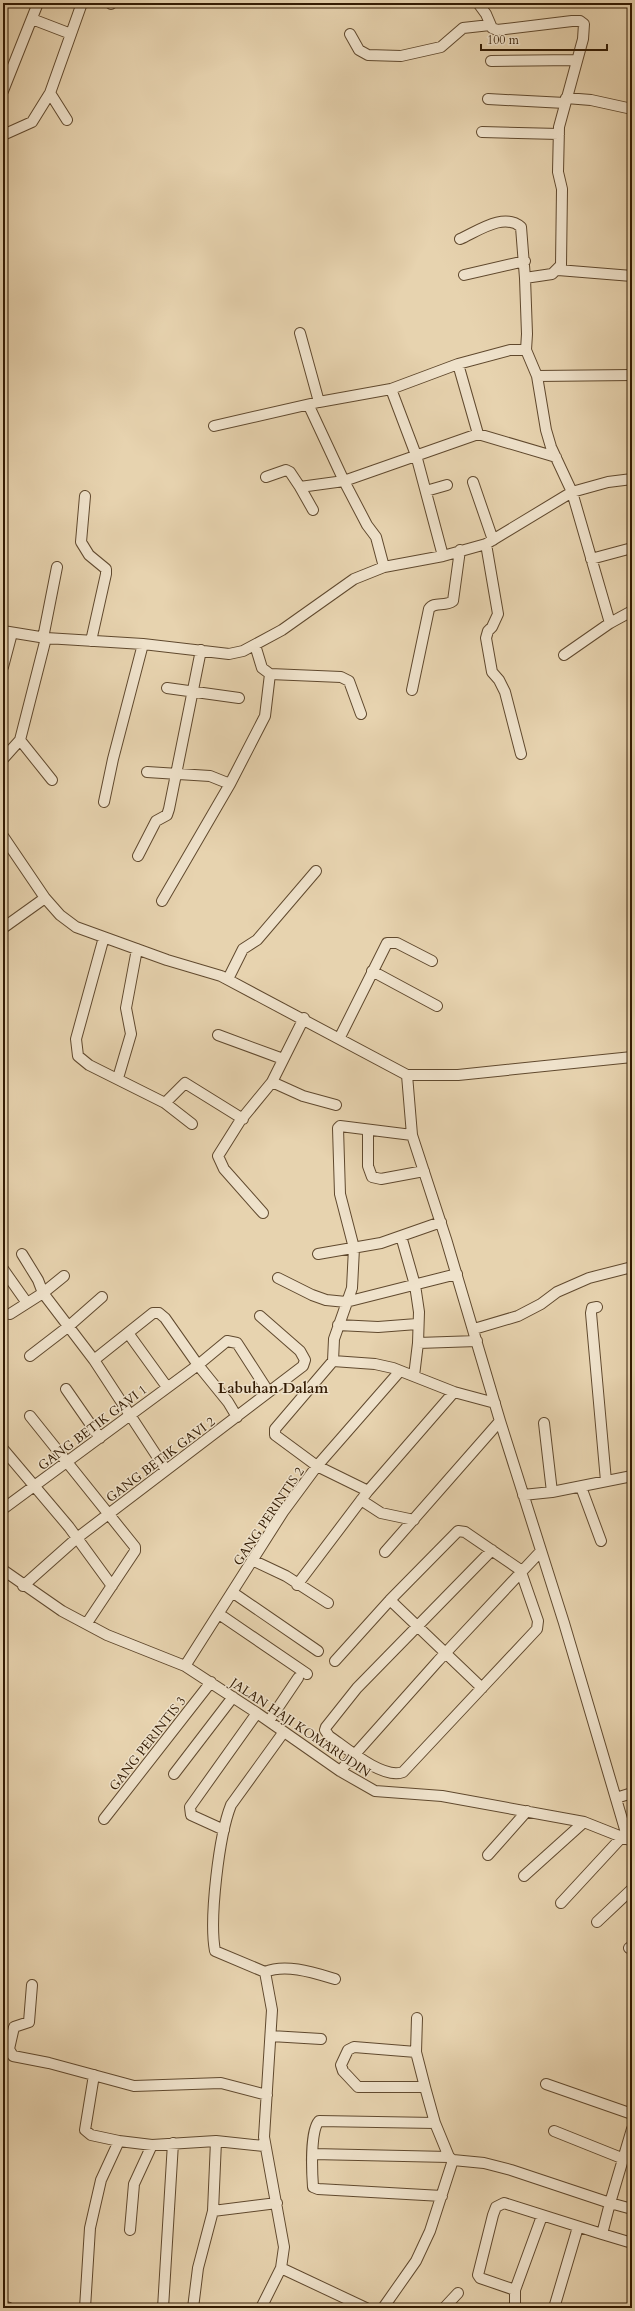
<svg xmlns="http://www.w3.org/2000/svg" width="635" height="2311" font-family="Cardo,serif">
	<style>
		.lines { fill: none; stroke-linecap: round; stroke-linejoin: round }
		.minor-casing { stroke: #60492e; stroke-width: 12 }
		.minor { stroke: #efe2cb; stroke-width: 10 }
		.labels { text-anchor: middle; stroke-width: 3; stroke-linejoin: round; paint-order: stroke }
		.street-label { font-size: 13px; fill: #331b03; stroke: #efe2cb }
		.quarter-label { font-size: 15px; font-weight: bold; fill: #331b03; stroke: #efe2cb }
	</style>
	<rect width="100%" height="100%" fill="#e7d3af"/>
	<filter id="stains"><feTurbulence type="fractalNoise" baseFrequency=".005" numOctaves="4"/><feColorMatrix values="0 0 0 0 .2 0 0 0 0 .09 0 0 0 0 .02 0 0 0 .5 -.17"/></filter>
	<radialGradient id="worn" r=".72"><stop offset=".6" stop-color="#630" stop-opacity="0"/><stop offset="1" stop-color="#630" stop-opacity=".3"/></radialGradient>
	<g class="lines">
		<g class="minor-casing">
			<path id="minor" d="M478 3 486 14 492 28 497 30 572 21H580L584 24 583 39 559 127 558 172 562 189 561 265 552 274 525 278 527 334 526 350
				M111 4V3
				M32 19 71 34
				M350 34 359 50 368 55 401 56 441 47 463 28 490 25
				M491 61 576 60
				M3 91 38 3
				M50 93 67 120
				M566 98 591 100 632 109
				M488 99 565 103
				M482 132 559 134
				M3 135 32 122 50 93 82 3
				M460 239C478 231 504 212 521 227L525 278
				M558 270 632 276
				M464 275 525 261
				M300 333 319 402
				M458 364 478 434
				M537 376 632 375
				M391 389 416 455 443 556
				M309 406 344 481 367 525 376 537 384 567
				M214 426 319 402 391 389 458 364 510 350H526L537 376 546 430 551 447 572 492 610 623 632 611
				M266 477 286 470 290 472 300 487 344 481 478 434 556 457
				M473 482 493 540
				M300 487 313 510
				M426 491 447 485
				M85 496 81 542 89 555 106 569V574L91 641
				M486 544 498 614 492 627 488 631 486 638 492 672 499 680 505 692 521 754
				M591 559 632 548
				M3 631 46 638 143 644 229 654 243 651 282 630 354 579 384 567 443 556 486 544 572 492 608 482 632 479
				M43 638 57 567
				M46 638 20 740 52 780
				M255 645 262 668 270 674 341 677 349 681 361 714
				M564 655 610 623
				M3 667 12 633
				M167 688 239 698
				M412 690 429 609C434 601 445 607 453 601L460 550
				M3 759 20 740
				M147 772 210 776 230 784 162 901
				M230 784 265 716 270 674
				M104 802 113 759 143 644
				M3 836 45 898 60 915 76 927 167 960 221 976 407 1075 412 1135 446 1239 500 1421 564 1623 627 1836 622 1837 561 1903
				M138 856 156 821 167 815 169 809 201 650
				M3 928 45 898
				M104 937 76 1039 78 1056 89 1065 165 1103 192 1124
				M372 971 437 1006
				M228 979 243 949 257 940 316 871
				M218 1035 283 1059
				M340 1037 387 943H397L432 961
				M407 1075H458L632 1057
				M118 1078 131 1034 126 1008 137 949
				M272 1082 303 1096 336 1105
				M165 1103 185 1083 243 1119
				M368 1130V1166L372 1177 381 1179 424 1171
				M263 1213 224 1169 218 1156 240 1121 272 1082 304 1018
				M401 1236 415 1285 419 1312 418 1343 477 1341
				M22 1254 38 1280 43 1293 64 1276
				M318 1254 381 1243 441 1222
				M3 1269 27 1303
				M278 1278 312 1295 326 1300 346 1302 457 1274
				M597 1307 592 1308 591 1313 606 1481
				M10 1314 43 1293 94 1360 166 1470
				M338 1325 378 1327 417 1324
				M474 1329 518 1316 541 1304 557 1292 589 1278 632 1267
				M128 1333 167 1387
				M30 1356 69 1326 102 1297
				M94 1360 153 1313H159L165 1318 198 1365 228 1402 237 1417
				M333 1361 375 1364 393 1368 454 1392 495 1403
				M414 1376 418 1343
				M66 1389 100 1438
				M30 1416 135 1547V1551L87 1623
				M544 1423 552 1492
				M3 1449 69 1527 112 1586
				M581 1487 601 1541
				M368 1491 317 1466 275 1435V1429L333 1361 334 1339 352 1288 354 1248 340 1194 338 1128 340 1126 412 1135
				M523 1495 552 1492 632 1476
				M361 1500 381 1513 414 1520
				M3 1509 198 1365 227 1341 237 1343 268 1391
				M492 1550 357 1688 326 1727 325 1730 329 1736C345 1747 383 1780 403 1772L537 1629 538 1621 521 1572
				M385 1552 500 1421
				M252 1560 286 1576 328 1603
				M3 1570 62 1611 107 1635 185 1666 257 1713 340 1771 375 1791 442 1796 584 1822 632 1841
				M297 1585 368 1491 454 1392
				M23 1586 77 1538 303 1366 305 1360 300 1351 260 1316
				M232 1592 318 1651
				M390 1600 482 1688
				M219 1614 307 1674
				M335 1661 390 1600 458 1531 465 1532 522 1571
				M185 1666 283 1512 317 1466 400 1371
				M269 1721 298 1678
				M340 1771 438 1661 541 1551
				M174 1774 233 1697
				M616 1798 632 1793
				M104 1819 211 1682
				M224 1830 191 1815 190 1807 257 1713
				M488 1855 527 1811
				M524 1876 584 1822
				M597 1922 632 1889
				M629 1948 632 1946
				M265 1972C286 1963 315 1973 335 1979
				M32 1985 29 2022 14 2027 9 2049 13 2056 49 2063 134 2086 221 2083 267 2095
				M417 2018 416 2052 425 2087
				M271 2036 321 2039
				M416 2052 354 2047 348 2050 341 2065 343 2071 358 2087H425L435 2123 449 2157 453 2160
				M94 2075 85 2130 91 2135 119 2141
				M546 2084 632 2114
				M435 2123 319 2121C310 2131 312 2173 313 2187L318 2189 442 2196
				M632 2129 610 2203 632 2209
				M554 2131 624 2159
				M313 2154 449 2157
				M213 2211 277 2203
				M130 2230 134 2184 152 2145
				M281 2268 366 2308
				M515 2290 480 2278 478 2275 493 2215 496 2207 504 2203 602 2234
				M3 2306 9 2308
				M85 2308 90 2228 101 2180 119 2141 152 2145 216 2141 264 2146
				M163 2308 173 2143
				M193 2308 198 2268 213 2211 216 2141
				M261 2308 281 2268 284 2247 264 2137 272 2010 265 1972 215 1951C209 1919 219 1835 231 1805L283 1733
				M383 2308 416 2261 430 2231 453 2160 484 2163 511 2170 610 2203 602 2234 632 2243
				M444 2308 458 2293
				M515 2308V2290L542 2216
				M554 2308 578 2227"/>
		</g>
		<use href="#minor" class="minor"/>
	</g>
	<g class="labels">
		<g class="street-label">
			<text transform="translate(92 1427) rotate(-37)" y="5">GANG BETIK GAVI 1</text>
			<text transform="translate(160 1459) rotate(-37)" y="5">GANG BETIK GAVI 2</text>
			<text transform="translate(268 1516) rotate(-56)" y="5">GANG PERINTIS 2</text>
			<text transform="translate(301 1727) rotate(34)" y="5">JALAN HAJI KOMARUDIN</text>
			<text transform="translate(147 1743) rotate(-52)" y="5">GANG PERINTIS 3</text>
		</g>
		<g class="quarter-label">
			<text x="273" y="1393">Labuhan Dalam</text>
		</g>
	</g>
	<rect width="635" height="2311" fill="none" stroke="#e7d3af" stroke-width="16"/>
	<rect x="4" y="4" width="627" height="2303" fill="none" stroke="#331b03" stroke-width="2"/>
	<rect x="8" y="8" width="619" height="2295" fill="none" stroke="#331b03"/>
	<path d="M481 44v6h126v-6" fill="none" stroke="#331b03" stroke-width="2"/>
	<text x="487" y="44" font-size="12" fill="#331b03" stroke="#efe2cb" stroke-width="3" paint-order="stroke">100 m</text>
	<rect width="100%" height="100%" filter="url(#stains)"/>
	<rect width="100%" height="100%" fill="url(#worn)"/>
</svg>
